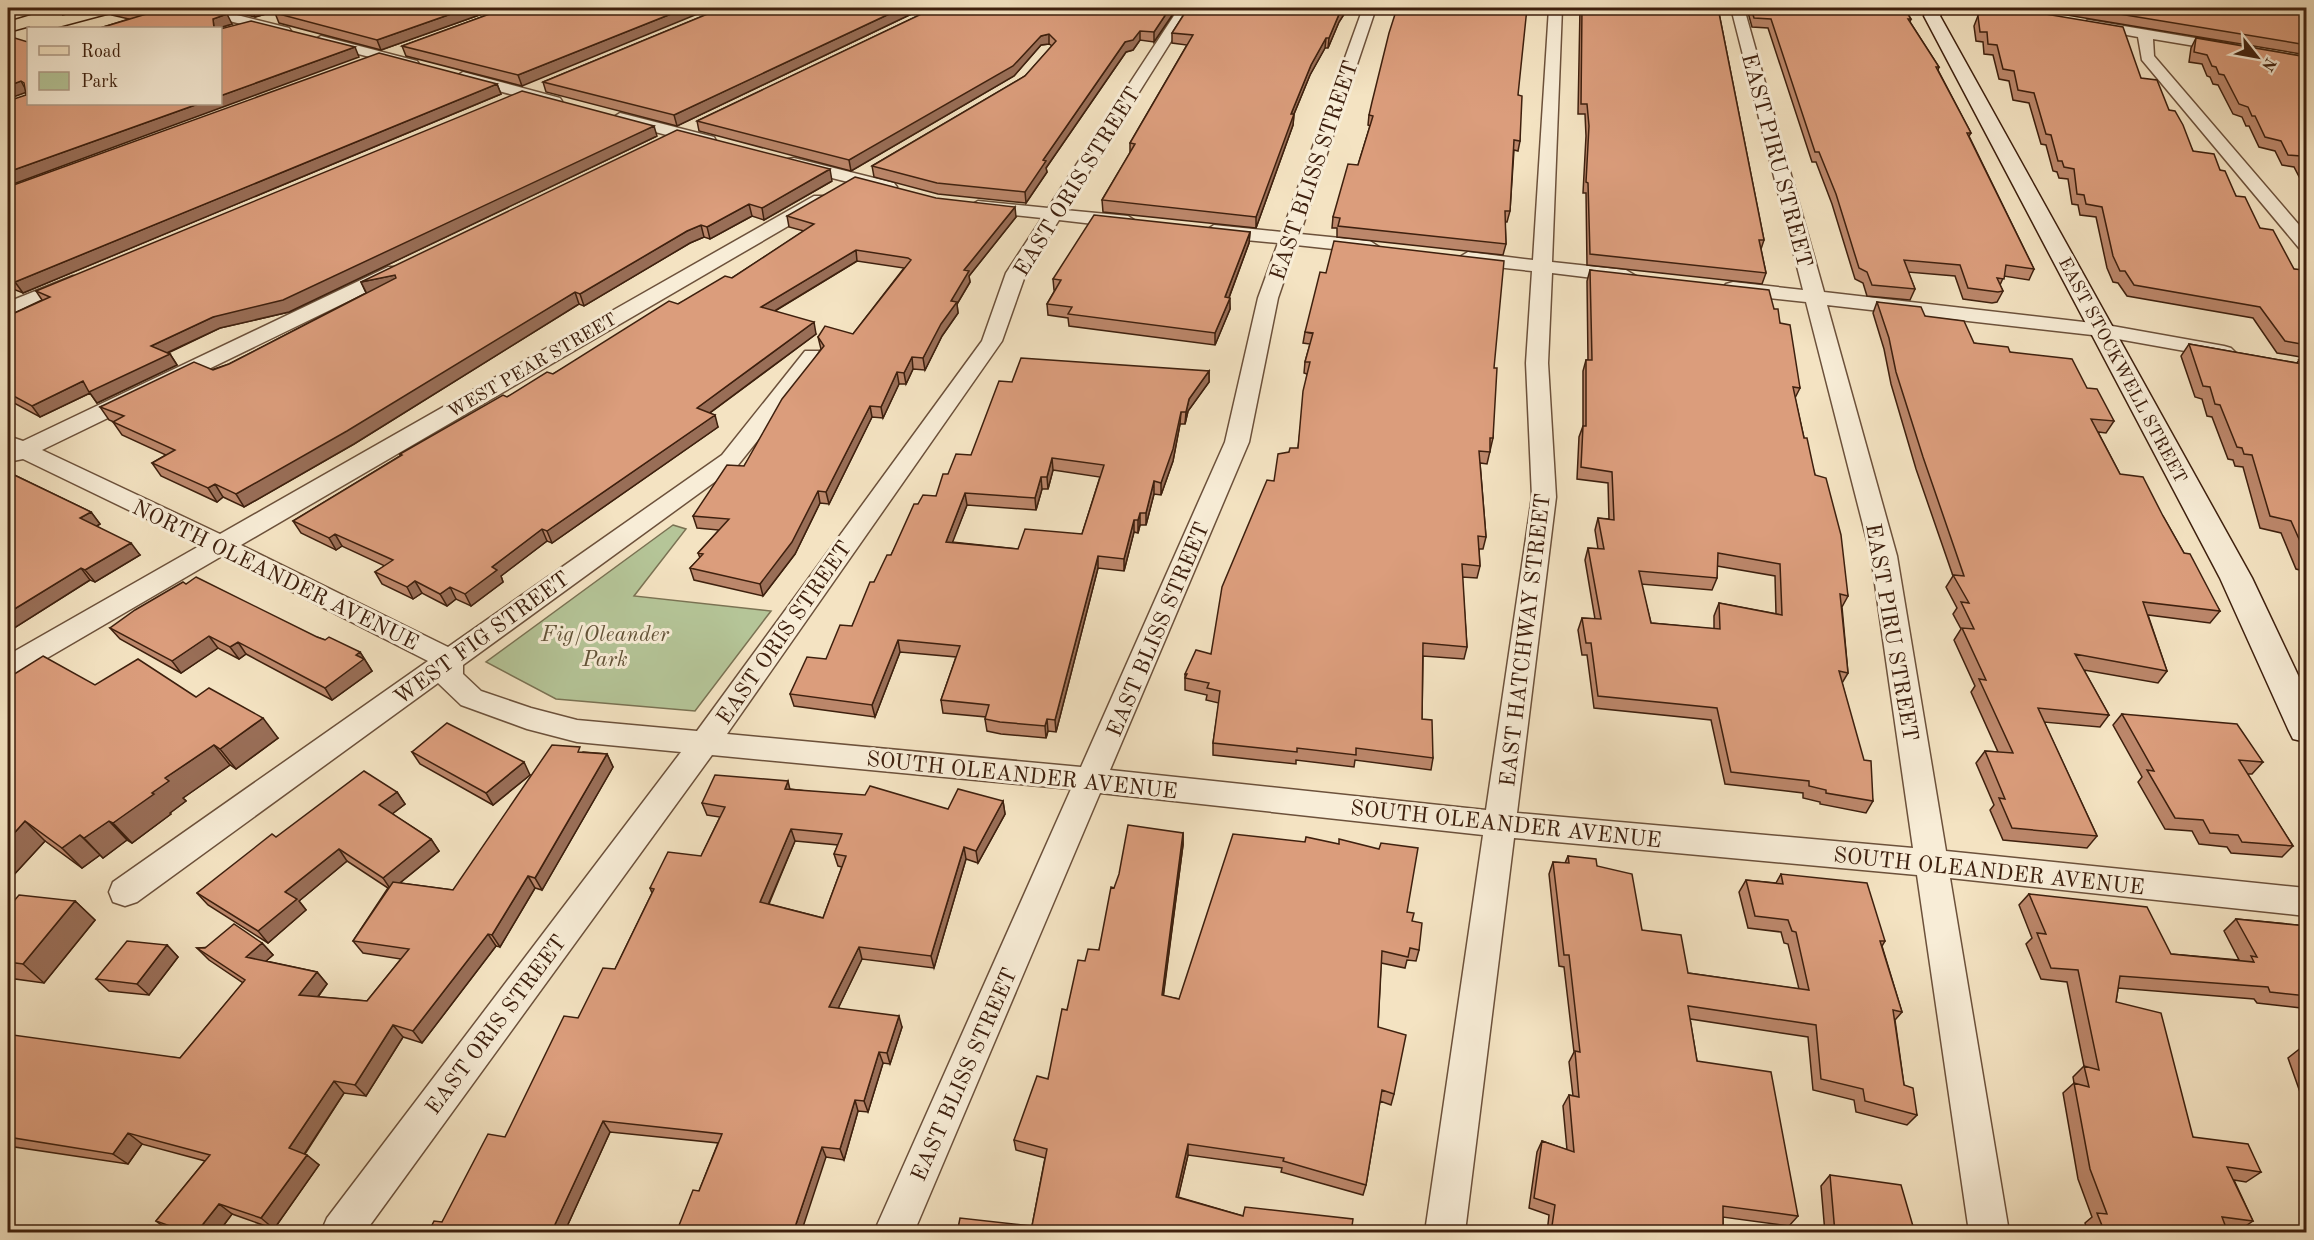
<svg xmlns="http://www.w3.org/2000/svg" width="2314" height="1240" font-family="'Old Standard TT',serif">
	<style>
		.green { fill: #b5c598; stroke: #7a7253; stroke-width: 1.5 }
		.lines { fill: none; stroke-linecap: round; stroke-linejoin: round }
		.street-casing { stroke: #6c513b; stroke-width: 3 }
		.secondary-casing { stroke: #3e200e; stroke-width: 3 }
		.primary-casing { stroke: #3e200e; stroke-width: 3 }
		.street { fill: #f8edd7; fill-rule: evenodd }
		.secondary { fill: #f8edd7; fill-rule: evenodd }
		.primary { fill: #f4e3c2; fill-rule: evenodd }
		.wall { fill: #bc876b; stroke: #3e200e; stroke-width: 1.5; fill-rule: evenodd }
		.shaded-wall { fill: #996e57; stroke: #3e200e; stroke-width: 1.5 }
		.building { fill: #db9d7c; stroke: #3e200e; stroke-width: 1.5; fill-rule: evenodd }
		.labels { text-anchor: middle; stroke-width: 6; stroke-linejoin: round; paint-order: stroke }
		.far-street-label { font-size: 18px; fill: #3e200e; stroke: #f8edd7 }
		.street-label { font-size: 22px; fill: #3e200e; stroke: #f8edd7 }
		.park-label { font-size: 22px; font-style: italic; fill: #625237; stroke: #f8edd7 }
	</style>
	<rect width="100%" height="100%" fill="#f4e3c2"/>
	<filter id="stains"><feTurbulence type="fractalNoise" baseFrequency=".00333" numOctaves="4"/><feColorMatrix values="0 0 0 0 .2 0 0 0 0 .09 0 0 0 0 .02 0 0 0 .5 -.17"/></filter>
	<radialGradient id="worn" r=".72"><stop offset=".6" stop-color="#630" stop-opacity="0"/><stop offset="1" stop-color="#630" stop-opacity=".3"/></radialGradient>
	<path class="green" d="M673 525 686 529 634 596 771 611 695 711 556 699 486 662Z"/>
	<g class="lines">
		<g class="street-casing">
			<path id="street" d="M188 8H209L289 28 291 31 284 35 190 11Z
				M1179 8H1192L1065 210 1128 216 1137 222 1128 228 1059 220 1026 273 1002 341 727 734 1081 767 1225 442 1258 298 1278 243 1214 237 1205 231 1214 225 1282 232 1363 8H1376L1300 234 1370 241 1379 247 1370 253 1296 245 1278 298 1249 442 1110 770 1486 810 1532 497 1526 363 1532 271 1468 264 1458 258 1468 252 1533 260 1549 8H1562L1552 262 1626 270 1636 276 1626 282 1552 273 1548 363 1556 497 1517 813 1913 848 1871 556 1806 302 1733 294 1726 292 1723 288 1726 284 1733 282 1803 290 1731 8H1744L1824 292 2101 324 2224 346 2231 348 2235 352 2231 356 2224 358 2101 336 1827 305 1897 556 1946 851 2306 888V916L1950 878 2009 1232H1969L1917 875 1514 838 1465 1232H1425L1483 835 1100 793 914 1232H874L1071 789 712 755 365 1232H321L327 1218 681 752 577 742 527 729 461 705 438 683 137 902 125 906 113 902 109 892 113 882 428 661 222 556 18 675 8 678V655L201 545 23 459 8 462V436L23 441 388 267H402L405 271 402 275 42 450 220 534 814 196H826L829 200 826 204 241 545 448 647 722 455 805 351H821L824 356 821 361 738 465 463 665V674L481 691 531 708 577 720 697 731 982 341 1006 273 1042 218 978 211 969 206 978 201 1048 208Z
				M2088 20 2236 45 2238 48 2236 51 2231 52 2153 39 2154 56 2306 233V250L2299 248 2142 60 2138 37 2083 27 2081 24Z
				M321 36 417 61 419 64 412 68 316 43 314 40Z
				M463 72 560 98 562 101 554 106 458 80 455 77Z
				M620 113 714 137 716 141 708 146 614 121 612 118Z
				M794 158 894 183 897 187 888 192 788 167 785 163 788 159Z
				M73 276 80 278 83 282 80 286 8 315V302Z"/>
		</g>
		<g class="secondary-casing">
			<path id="secondary" d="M1928 8H1944L1940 16 2252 578 2306 692V742L2293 739 2288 729 2220 578 1924 16Z"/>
		</g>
		<g class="primary-casing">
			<path id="primary" d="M55 8 61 9 63 13 62 16 91 8H116L114 12 54 28H29L30 26 8 32V22Z"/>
		</g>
		<use href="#street" class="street"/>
		<use href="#secondary" class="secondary"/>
		<use href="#primary" class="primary"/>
	</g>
	<path class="wall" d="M108 8H200L232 24 219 28H100L129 19 112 15Z
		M217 8H287L255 17Z
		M499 8 381 50 279 23 275 13Z
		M506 8 522 86 406 56 402 46Z
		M722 8H924L677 126 546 92 543 82Z
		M934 8H1177L1154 42 1140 40 1133 50 1126 52 1046 168 1047 172 1026 203 938 194 874 177 872 166 1025 76 1052 46 1049 44 1041 45 1014 76 851 171 699 131 697 121Z
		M1188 8H1348L1339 22 1328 48H1325L1310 75 1294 114 1293 125 1256 228 1103 212 1102 200 1130 153V143L1187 45 1172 43V33Z
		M1580 8H1718L1764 240 1761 249 1766 273 1762 284 1587 265 1586 193H1583L1586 136 1585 114H1578Z
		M1747 8H1904L1911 19 1910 22 1939 67 1938 70 1971 133 1969 136 2034 269 2029 280 2004 276 2000 285 2003 291 1997 302 1992 303 1963 299 1955 276 1908 272 1915 289 1910 300 1867 296 1863 283 1855 279 1832 204 1816 162H1812L1768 28 1752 27 1747 9Z
		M1981 8 2141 78 2169 110 2193 151 2220 170 2236 196 2260 228 2294 269 2307 272V358L2277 353 2253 318 2127 296 2118 283 2113 282 2107 268 2096 217 2080 215 2078 205 2072 204 2068 179 2059 178 2057 172 2053 171 2046 145 2041 144 2029 103 2013 100 2009 81 1999 79 1993 55 1984 54 1983 42 1976 41 1974 26Z
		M2025 8H2307V55Z
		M2196 38 2307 57V192L2294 167 2282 165 2275 151 2259 147 2249 126H2246L2242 117 2233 114 2218 85 2213 84 2210 77 2207 76 2202 64 2189 62 2191 48Z
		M497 84 501 94 23 293 8 287V187Z
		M1518 95 1520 141 1518 151 1514 150 1510 211 1507 222H1505L1506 244 1503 255 1337 237V228H1332L1333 217 1358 165 1370 126 1368 125 1369 115Z
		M657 136 289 312 220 328 168 353 170 354 177 365 97 403 90 393 40 417 12 402 8 396V316L42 300 36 291Z
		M832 181 764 220 752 216 710 239 704 237 690 243 584 306 579 304 354 444 244 507 223 497 217 502 161 476 152 463 166 455 122 435 113 422H114L109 420 100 407 229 364 366 293 361 282Z
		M787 216 1016 217 969 276 970 282 957 304 958 313 942 336 925 370 913 369 906 384H899L883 418 872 417 829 504 820 503 795 554 763 596 694 580 690 568 700 558 698 553 719 530 697 528 693 516 744 466 821 349 818 337 853 334 904 268 857 261 775 311 816 334 710 413 718 427 552 543 547 541 501 576 503 582 471 606 456 599 447 606 422 593 413 599 382 584 375 572 385 566 342 546 336 550 301 533 293 521 400 456V454L507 397 553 374 678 304 732 278 804 231 789 227Z
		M1250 232 1249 243 1229 298 1230 309 1215 345 1069 326 1068 318 1048 315 1047 304 1055 290H1054L1053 279Z
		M1590 270 1774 309 1780 323 1800 388 1795 398 1804 438 1815 475 1848 596 1842 607 1848 673 1842 683 1873 801 1866 813 1820 804V802L1803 798V793L1725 784 1711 720 1594 708 1587 655H1582L1578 630 1582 618 1595 619 1585 560 1588 548 1598 549 1595 530 1598 518 1609 519 1608 483 1577 479 1579 437 1583 426V371L1586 360H1588L1587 281ZM1717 566 1775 576 1776 614 1719 603 1714 616V629L1651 623 1641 584 1712 590 1717 578Z
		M1877 302 1925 316 1974 343 2010 352 2087 388 2114 421 2106 433 2098 432 2120 474 2163 516 2184 553 2220 611 2210 623 2148 615 2167 671 2158 683 2084 670 2109 715 2100 727 2044 722 2097 836 2087 848 2003 840 1990 810 1994 805 1976 763 1985 751 1998 752 1971 692 1975 686 1954 640 1961 629 1953 614 1957 608 1946 587 1953 576 1916 469 1891 384 1884 349 1873 313Z
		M1305 332 1494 368 1493 438 1487 464 1480 463 1486 537 1483 549H1479L1480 566 1477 578 1462 577 1467 647 1464 659 1423 656 1422 719 1433 758 1431 770 1355 760 1354 767 1296 760V764L1213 755V743L1219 703 1206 700 1207 695 1185 690V674L1211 654 1274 481 1289 452 1298 448 1307 374 1304 373 1305 362 1310 344 1303 343Z
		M2189 344 2297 363 2299 360 2307 361V572L2296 569 2281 533 2260 528 2243 467 2235 466 2233 460 2228 459 2212 417 2207 416 2202 399 2195 397 2181 356Z
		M1209 371V382L1188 411 1185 424H1180L1173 461 1161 495 1154 494 1146 525H1140L1138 533 1134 532 1124 571 1098 568 1056 732 1048 731 1046 738 1001 734 987 731 985 719 986 717 943 713 941 700 956 657 900 652 875 717 794 706 790 694 826 659 852 626 874 582 891 555 918 504 936 496 948 474 971 455 1012 382ZM1053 470 1100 477 1082 534 1018 549 952 542 967 505 1036 510 1042 489H1048Z
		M8 472 91 512 100 524 97 526 140 555 95 582 90 580 8 632Z
		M110 628 317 637 360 652 372 671 332 700 246 654 239 659 218 648 181 673 120 639Z
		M8 678 95 685 196 697 278 738 236 769 230 765 183 798 186 801 170 813 171 814 132 843 127 840 103 858 100 855 82 868 45 841 10 879H8Z
		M2122 714 2263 762 2252 774H2247L2293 846 2282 857 2231 853 2227 847 2199 844 2192 831 2165 829 2138 782 2142 777 2113 725Z
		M412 752 530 775 493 805 420 764Z
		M583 752 607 754 613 767 542 890 535 888 500 947 496 946 422 1043 403 1037 366 1096 344 1093 305 1154 319 1165 274 1229 232 1214 218 1233H174L170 1231 156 1221 205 1161 142 1144 128 1164 8 1146V1042L180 1058 243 983 209 960 197 948 262 943 273 955 266 961 317 972 327 984 318 997 367 1001 401 959 363 953 353 941 388 888 347 861 299 901 306 910 268 943 208 905 197 893 276 837 397 792 405 804 392 814 431 839 439 851 400 883 453 890Z
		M790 789 948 809 1003 801 1005 814 978 863 966 859 934 968 862 959 838 1008 902 1027 890 1064 883 1063 868 1112 858 1111 844 1160 826 1157 699 1191 718 1143 610 1132 564 1233H428L442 1222 505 1137 578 1018 615 969 652 893 650 888 701 856 720 817 707 815 702 803ZM795 841 838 845 834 854 838 866 842 867 823 918 769 904Z
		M1183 833V845L1163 996 1179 999 1407 912 1412 921 1419 950 1416 961 1407 960 1405 968 1381 963 1378 1027 1394 1094 1391 1105 1380 1101 1366 1185 1363 1195 1281 1172 1282 1168 1188 1155 1178 1197 1243 1216 1353 1219 1032 1226 1045 1158 1016 1150 1014 1140 1048 1079 1067 1010 1085 961 1099 950 1114 888Z
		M1568 856 1597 866 1642 930 1688 973 1799 989 1788 944 1784 943 1781 932 1748 928 1739 892 1746 880 1776 883 1781 874 1885 941 1882 946 1902 1012 1895 1020 1904 1085 1917 1115 1907 1125 1856 1112 1854 1100 1813 1090 1808 1037 1690 1019 1697 1061 1798 1216 1789 1226 1723 1217V1233H1547L1549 1215 1529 1208 1537 1152 1542 1141 1567 1150 1563 1106 1569 1095 1573 1096 1569 1062 1574 1052 1564 967 1559 966 1549 874 1553 862 1565 863Z
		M2029 894 2171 954 2239 960 2224 931 2236 919 2307 926V1024L2301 1008 2257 1003 2254 999 2118 988 2116 1002 2193 1137 2261 1172 2246 1182 2234 1180 2253 1221 2238 1231 2227 1230 2228 1233H2088L2085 1223 2092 1217 2078 1179 2063 1093 2074 1083 2073 1077 2084 1066 2067 982 2041 979 2026 944 2032 938 2019 905Z
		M75 901 95 920 44 983 8 978V908Z
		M167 945 178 957 149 995 109 991 96 979Z
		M2302 1047 2307 1048V1112L2288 1058Z
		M1830 1175 1915 1233H1825L1821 1186Z
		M2307 1189V1207L2300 1193Z"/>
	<path class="shaded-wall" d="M251 8H287L255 17Z
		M468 8H499L381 50 377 40Z
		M686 8H712L522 86 518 75Z
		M902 8H924L677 126 674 115Z
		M1170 8H1177L1154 42V32Z
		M1343 8H1348L1339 22 1328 48 1329 38 1340 12Z
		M227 14 232 24 219 28H214L213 19Z
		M1140 31V40L1133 50 1126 52 1046 168 1047 172 1026 203 1025 192 1043 160 1125 42Z
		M1049 34V44L1041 45 1014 76 851 171 849 160 1041 36Z
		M1326 38 1325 48 1310 75 1294 114 1293 125 1256 228V217L1291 114 1311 65Z
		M355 47 359 57 8 186V172L198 104H220V96Z
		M21 81 27 92 8 99V86Z
		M497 84 501 94 23 293 15 282Z
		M654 126 657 136 289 312 220 328 158 357 151 346 213 317Z
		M830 169 832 181 764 220 762 208Z
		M749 204 752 216 710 239 707 227Z
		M1015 207 1016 217 969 276 970 282 957 304 958 313 942 336 925 370 923 358 951 301 964 270Z
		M701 225 704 237 690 243 584 306 580 294 687 231Z
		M1250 232 1249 243 1225 308V297Z
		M856 250 857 261 763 318 761 307Z
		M395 275 400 287 367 294 361 282Z
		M575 292 579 304 354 444 244 507 236 494Z
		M1230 298V309L1215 345V333Z
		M814 322 816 334 700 420 697 408Z
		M170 354 177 365 97 403 90 393 40 417 32 406 83 381Z
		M912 357 913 369 906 384 904 373Z
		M1209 371V382L1188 411 1185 424 1186 412 1189 399Z
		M897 372 899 384 883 418 881 407Z
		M870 406 872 417 829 504 826 492Z
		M1181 412 1180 424 1173 461 1161 495V483Z
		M715 415 718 427 552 543 547 531Z
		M1052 458 1053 470 1048 489 1047 477Z
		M1041 477 1042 489 1036 510 1035 498Z
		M1154 481V494L1146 525V513Z
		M215 484 223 497 217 502 208 488Z
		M818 491 820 503 795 554 763 596 760 584Z
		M965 493 967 505 948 554 946 542Z
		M91 512 100 524 90 530 80 518Z
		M1140 513V525L1138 533V520Z
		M1134 520V532L1124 571V559Z
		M542 529 547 541 501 576 503 582 471 606 465 594 492 567Z
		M335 534 342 546 336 550 329 538Z
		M131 543 140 555 95 582 85 570Z
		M1098 556V568L1056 732 1055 720Z
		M81 568 90 580 8 632V613Z
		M415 581 422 593 413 599 407 587Z
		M450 587 456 599 447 606 440 594Z
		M209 636 218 648 181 673 172 661Z
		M898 640 900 652 875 717 872 705Z
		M238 642 246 654 239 659 230 647Z
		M360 652 372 671 332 700 325 688 356 655Z
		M263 718 278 738 236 769 220 749Z
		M1047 719 1048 731 1046 738 1045 726Z
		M214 745 230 765 183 798 186 801 170 813 171 814 132 843 113 823 152 793 165 778Z
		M607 754 613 767 542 890 535 878Z
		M524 762 530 775 493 805 486 793Z
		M788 781 791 794 785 789Z
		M397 792 405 804 387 818 379 805Z
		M1003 801 1005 814 978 863 976 851Z
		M25 821 45 841 10 879 8 877V840Z
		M109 821 127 840 103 858 84 838Z
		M791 829 795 841 764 914 760 902Z
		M1183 833V845L1162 1007V995Z
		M80 835 100 855 82 868 62 848Z
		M431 839 439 851 391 890 383 878Z
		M964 847 966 859 934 968 931 956Z
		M339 849 347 861 299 901 306 910 268 943 258 931 285 892Z
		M528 876 535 888 500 947 492 935Z
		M75 901 95 920 44 983 23 964Z
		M488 934 496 946 422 1043 413 1031Z
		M262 943 273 955 257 969 246 957Z
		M167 945 178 957 149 995 137 984Z
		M859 947 862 959 833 1019 829 1007Z
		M317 972 327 984 310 1007 299 995Z
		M899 1016 902 1027 890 1064 887 1053Z
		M393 1025 403 1037 366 1096 355 1085Z
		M879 1052 883 1063 868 1112 864 1101Z
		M334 1081 344 1093 301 1159 289 1148Z
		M855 1100 858 1111 844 1160 840 1149Z
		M603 1121 610 1132 564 1233H551Z
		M128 1133 142 1144 128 1164 113 1154Z
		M1188 1144V1155L1176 1207V1197Z
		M822 1147 826 1157 801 1233H793Z
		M307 1155 319 1165 274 1229 261 1218Z
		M219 1204 232 1214 218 1233H196Z"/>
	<path class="building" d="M116 8H200L227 14 213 19 214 28H100L143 15Z
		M293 8H468L377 40 275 13Z
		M506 8H686L518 75 402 46Z
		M722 8H902L674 115 543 82Z
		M934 8H1170L1154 32 1140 31 1133 40 1125 42 1043 160 1046 161 1025 192 937 183 872 166 1025 76 1056 41 1049 34 1041 36 1013 66 849 160 697 121Z
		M1188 8H1343L1340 12 1329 38H1326L1311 65 1291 114H1294L1256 217 1102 200 1135 144 1130 143 1193 35 1172 33Z
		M1397 8H1527L1518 95 1522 96 1520 141 1514 140 1510 211H1505L1506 244 1338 226 1340 218 1333 217 1348 164 1358 165 1373 116 1369 115 1372 102 1389 33Z
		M1582 8H1718L1764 240H1759L1766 273 1590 254 1588 183 1586 182 1589 126 1587 104H1581Z
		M1751 8H1904L1911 19H1908L1939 67H1936L1971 133H1967L2034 269 2006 265 2004 279 1997 278 2003 291 1998 292 1968 288 1960 265 1904 260 1915 289 1872 285 1867 272 1859 268 1836 194 1819 152H1815L1771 19 1754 18Z
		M1981 8H2010L2123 27 2141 78 2157 80 2169 110 2175 111 2183 125 2193 151 2214 154 2220 170 2225 171 2236 196 2245 197 2260 228 2273 230 2294 269 2305 270 2307 272V345L2285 341 2260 307 2134 285 2125 271H2120L2113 256 2102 207 2086 204 2084 195 2077 194 2074 169 2064 167 2062 161H2058L2051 135 2046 134 2034 93 2018 90 2014 71 2003 69 1997 45 1988 44 1987 32H1980L1978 16Z
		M2083 8H2307V45Z
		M251 21 355 47 220 96V29Z
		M8 36 28 42V104H198L8 172V101L26 95 24 83 21 81 8 86Z
		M2196 38 2307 57V168L2301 156 2288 155 2281 141 2265 137 2255 116H2252L2248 107 2239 104 2224 75 2219 74 2216 67 2212 66 2207 55 2194 52Z
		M379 53 497 84 15 282 8 279V187Z
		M522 91 654 126 283 300 213 317 151 346 170 354 89 392 83 381 32 406 8 393V389L9 388H8V316L50 297 36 291Z
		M677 130 830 169 762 208 749 204 707 227 701 225 687 231 580 294 575 292 347 431 236 494 215 484 208 488 152 463 175 450 113 422 124 416 100 407 194 362 213 370 229 364 396 278 395 275 361 282Z
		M855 177 936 198 1015 207 964 270 969 271 951 301 957 302 941 324 923 358 912 357 904 373 897 372 881 407 870 406 826 492 818 491 792 542 760 584 690 568 703 554 698 553 729 519 693 516 727 465 744 466 782 399 824 346 818 337 825 326 853 334 911 260 908 258 856 250 761 307 814 322 697 408 715 415 547 531 542 529 492 567 497 570 465 594 450 587 440 594 415 581 407 587 375 572 393 560 335 534 329 538 293 521 402 455 400 454 503 395 507 397 547 372 553 374 669 301 678 304 725 276 732 278 814 224 787 216Z
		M1094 215 1250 232 1225 297 1230 298 1215 333 1068 314 1072 307 1047 304 1061 280 1053 279Z
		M1334 241 1504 261 1494 368H1497L1493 438H1490V452L1479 451 1486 537 1478 536 1480 566 1462 564 1467 647 1423 643 1422 719 1432 720 1433 758 1356 748V755L1297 748V752L1213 743 1220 691 1207 688 1209 683 1185 678 1187 674H1185L1196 650 1211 654 1222 587 1267 480 1274 481 1278 454 1289 452 1290 448H1298L1303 391 1310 362H1305L1313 333 1305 332 1320 272 1326 273Z
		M1590 270 1769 290 1774 309H1778L1780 323 1790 325 1800 388 1793 387 1804 438H1807L1815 475 1826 478 1841 535 1848 596 1840 594 1848 673 1839 671 1864 760 1871 761 1873 801 1826 793V790L1809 786V781L1731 772 1717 708 1598 696 1591 643H1586L1582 618 1601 619 1588 548 1604 549 1598 518 1614 520 1612 472 1581 467 1583 426H1586V360H1592ZM1718 553 1780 564 1782 615 1719 603 1720 629 1651 623 1639 571 1717 578Z
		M1877 302 1921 307 1925 316 1964 321 1974 343 2008 347 2010 352 2072 359 2087 388 2097 389 2114 421 2091 419 2120 474 2143 477 2163 516 2184 553 2190 554 2220 611 2143 602 2167 671 2075 654 2109 715 2038 708 2097 836 2012 828 1999 798 2005 799 1985 751 2013 753 1979 679 1986 680 1962 628 1974 629 1961 602 1969 603 1953 575 1964 576 1923 457 1896 372 1889 338Z
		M2189 344 2302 364 2299 360 2307 361V557L2291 521 2270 516 2252 455 2244 454 2242 448 2237 447 2220 405 2215 404 2210 387 2203 386Z
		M1021 358 1209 371 1189 399 1186 412H1181L1173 449 1161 483 1154 481 1146 513H1140L1138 520H1134L1124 559 1098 556 1055 720 1047 719 1045 726 1000 722 985 719 989 705 941 700 960 646 898 640 872 705 790 694 807 657 826 659 840 625 852 626 870 582H874L887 555H891L914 504H918L923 495 936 496 943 474H948L956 454 971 455 999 381 1012 382ZM1052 458 1104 465 1082 534 1025 529 1018 549 946 542 965 493 1035 498 1041 477H1047Z
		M8 472 91 512 80 518 131 543 85 570 81 568 8 613Z
		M196 577 317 637 325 640 329 637 360 652 356 655 364 659 325 688 238 642 230 647 209 636 172 661 110 628 135 610 183 582 186 584Z
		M43 656 95 685 138 659 196 697 209 688 263 718 220 749 214 745 165 778 169 781 152 793 154 794 113 823 109 821 84 838 80 835 62 848 25 821 8 840V678Z
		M2122 714 2237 724 2263 762 2239 760 2293 846 2242 842 2238 835 2210 833 2203 820 2175 818 2147 770 2154 771Z
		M447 723 524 762 486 793 412 752Z
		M552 745 580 747 578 752 607 754 535 878 528 876 492 935 488 934 413 1031 393 1025 355 1085 334 1081 289 1148 307 1155 261 1218 219 1204 196 1233H189L156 1221 210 1155 128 1133 113 1154 8 1137V1042L13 1035 180 1058 245 980 197 948H205L234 924 262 943 246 957 317 972 299 995 367 1001 409 949 353 941 393 882 453 890Z
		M364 771 397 792 379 805 431 839 383 878 339 849 285 892 297 899 258 931 197 893 272 834 276 837Z
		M715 775 788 781 785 789 865 795 870 786 948 809 958 789 1003 801 976 851 964 847 931 956 859 947 829 1007 899 1016 887 1053 879 1052 864 1101 855 1100 840 1149 822 1147 793 1233H676L693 1190 699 1191 722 1134 603 1121 551 1233H428L434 1221 442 1222 488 1134 505 1137 564 1016 578 1018 603 968 615 969 654 889 650 888 668 852 701 856 725 807 702 803ZM791 829 842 834 834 854 846 856 823 918 760 902Z
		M1128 825 1183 833 1162 995 1179 999 1233 834 1305 842 1306 837 1339 844V839L1379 849 1381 843 1418 848 1407 912 1414 913 1412 921 1422 923 1419 950 1410 948 1408 957 1382 951 1378 1027 1406 1035 1394 1094 1382 1090 1366 1185 1283 1161 1284 1158 1188 1144 1176 1197 1243 1216 1245 1207 1353 1219 1351 1233H957L960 1218 1032 1226 1047 1149 1014 1140 1037 1076 1048 1079 1062 1009 1067 1010 1078 960 1085 961 1088 949 1099 950 1111 887 1114 888 1119 874Z
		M1568 856 1596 859 1597 866 1632 874 1642 930 1681 935 1688 973 1809 990 1796 932 1792 931 1788 920 1755 916 1746 880 1783 884 1781 874 1867 883 1885 941H1880L1902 1012 1893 1010 1904 1085 1913 1088 1917 1115 1865 1101 1863 1089 1821 1079 1816 1025 1688 1006 1697 1061 1771 1072 1798 1216 1723 1206V1233H1551L1555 1205 1534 1198 1542 1141 1574 1152 1569 1095 1579 1097 1575 1051 1580 1052 1569 955H1564L1553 862 1569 863Z
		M2029 894 2147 907 2171 954 2254 962 2251 956 2257 957 2236 919 2307 926V996L2270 992 2268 987 2120 976 2116 1002 2161 1013 2193 1137 2248 1144 2261 1172 2227 1167 2253 1221 2222 1217 2228 1233H2105L2097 1213 2107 1214 2090 1169 2074 1083 2089 1087 2084 1066 2099 1070 2078 970 2051 968 2037 933 2046 934Z
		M19 895 75 901 23 964 8 962V908Z
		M127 941 167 945 137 984 96 979Z
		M2302 1047 2307 1048V1059Z
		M1830 1175 1901 1185 1915 1233H1835Z"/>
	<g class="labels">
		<g class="far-street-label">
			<text transform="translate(532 365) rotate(-30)" y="6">WEST PEAR STREET</text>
			<text transform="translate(2123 370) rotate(62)" y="6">EAST STOCKWELL STREET</text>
		</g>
		<g class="street-label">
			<text transform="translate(1778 160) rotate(75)" y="8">EAST PIRU STREET</text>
			<text transform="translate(1313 170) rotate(-71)" y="8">EAST BLISS STREET</text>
			<text transform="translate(1076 181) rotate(-58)" y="8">EAST ORIS STREET</text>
			<text transform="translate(276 574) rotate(26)" y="8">NORTH OLEANDER AVENUE</text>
			<text transform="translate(1157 629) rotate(-67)" y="8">EAST BLISS STREET</text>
			<text transform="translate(783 632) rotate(-55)" y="8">EAST ORIS STREET</text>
			<text transform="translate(1893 632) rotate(80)" y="8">EAST PIRU STREET</text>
			<text transform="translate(481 637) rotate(-36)" y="8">WEST FIG STREET</text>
			<text transform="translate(1524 640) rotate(-83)" y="8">EAST HATCHWAY STREET</text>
			<text transform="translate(1022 774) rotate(6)" y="8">SOUTH OLEANDER AVENUE</text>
			<text transform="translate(1506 823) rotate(6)" y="8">SOUTH OLEANDER AVENUE</text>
			<text transform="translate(1989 870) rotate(6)" y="8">SOUTH OLEANDER AVENUE</text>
			<text transform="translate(495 1024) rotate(-53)" y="8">EAST ORIS STREET</text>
			<text transform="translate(963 1074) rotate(-66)" y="8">EAST BLISS STREET</text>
		</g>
		<g class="park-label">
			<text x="605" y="641">Fig/Oleander<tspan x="605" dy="25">Park</tspan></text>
		</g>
	</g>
	<rect width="2314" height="1240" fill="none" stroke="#f4e3c2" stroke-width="30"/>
	<rect x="9" y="9" width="2296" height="1222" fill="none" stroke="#3e200e" stroke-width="3"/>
	<rect x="15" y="15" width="2284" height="1210" fill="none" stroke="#3e200e" stroke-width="1.5"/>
	<rect x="27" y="27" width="195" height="78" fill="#f8edd7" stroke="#ae9b87" stroke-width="1.5"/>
	<rect x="39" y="46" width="30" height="9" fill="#f4e3c2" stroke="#ae9b87" stroke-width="1.5"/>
	<text x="81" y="57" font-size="18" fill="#3e200e">Road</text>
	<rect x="39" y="72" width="30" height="18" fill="#b5c598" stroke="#ae9b87" stroke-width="1.5"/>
	<text x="81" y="87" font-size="18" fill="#3e200e">Park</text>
	<g transform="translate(2257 57) rotate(121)" stroke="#f8edd7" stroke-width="4.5" paint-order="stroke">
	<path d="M0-4.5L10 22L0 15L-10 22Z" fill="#3e200e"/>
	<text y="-9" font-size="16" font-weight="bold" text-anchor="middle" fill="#3e200e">N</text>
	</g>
	<rect width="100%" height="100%" filter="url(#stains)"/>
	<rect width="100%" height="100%" fill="url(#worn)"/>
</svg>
